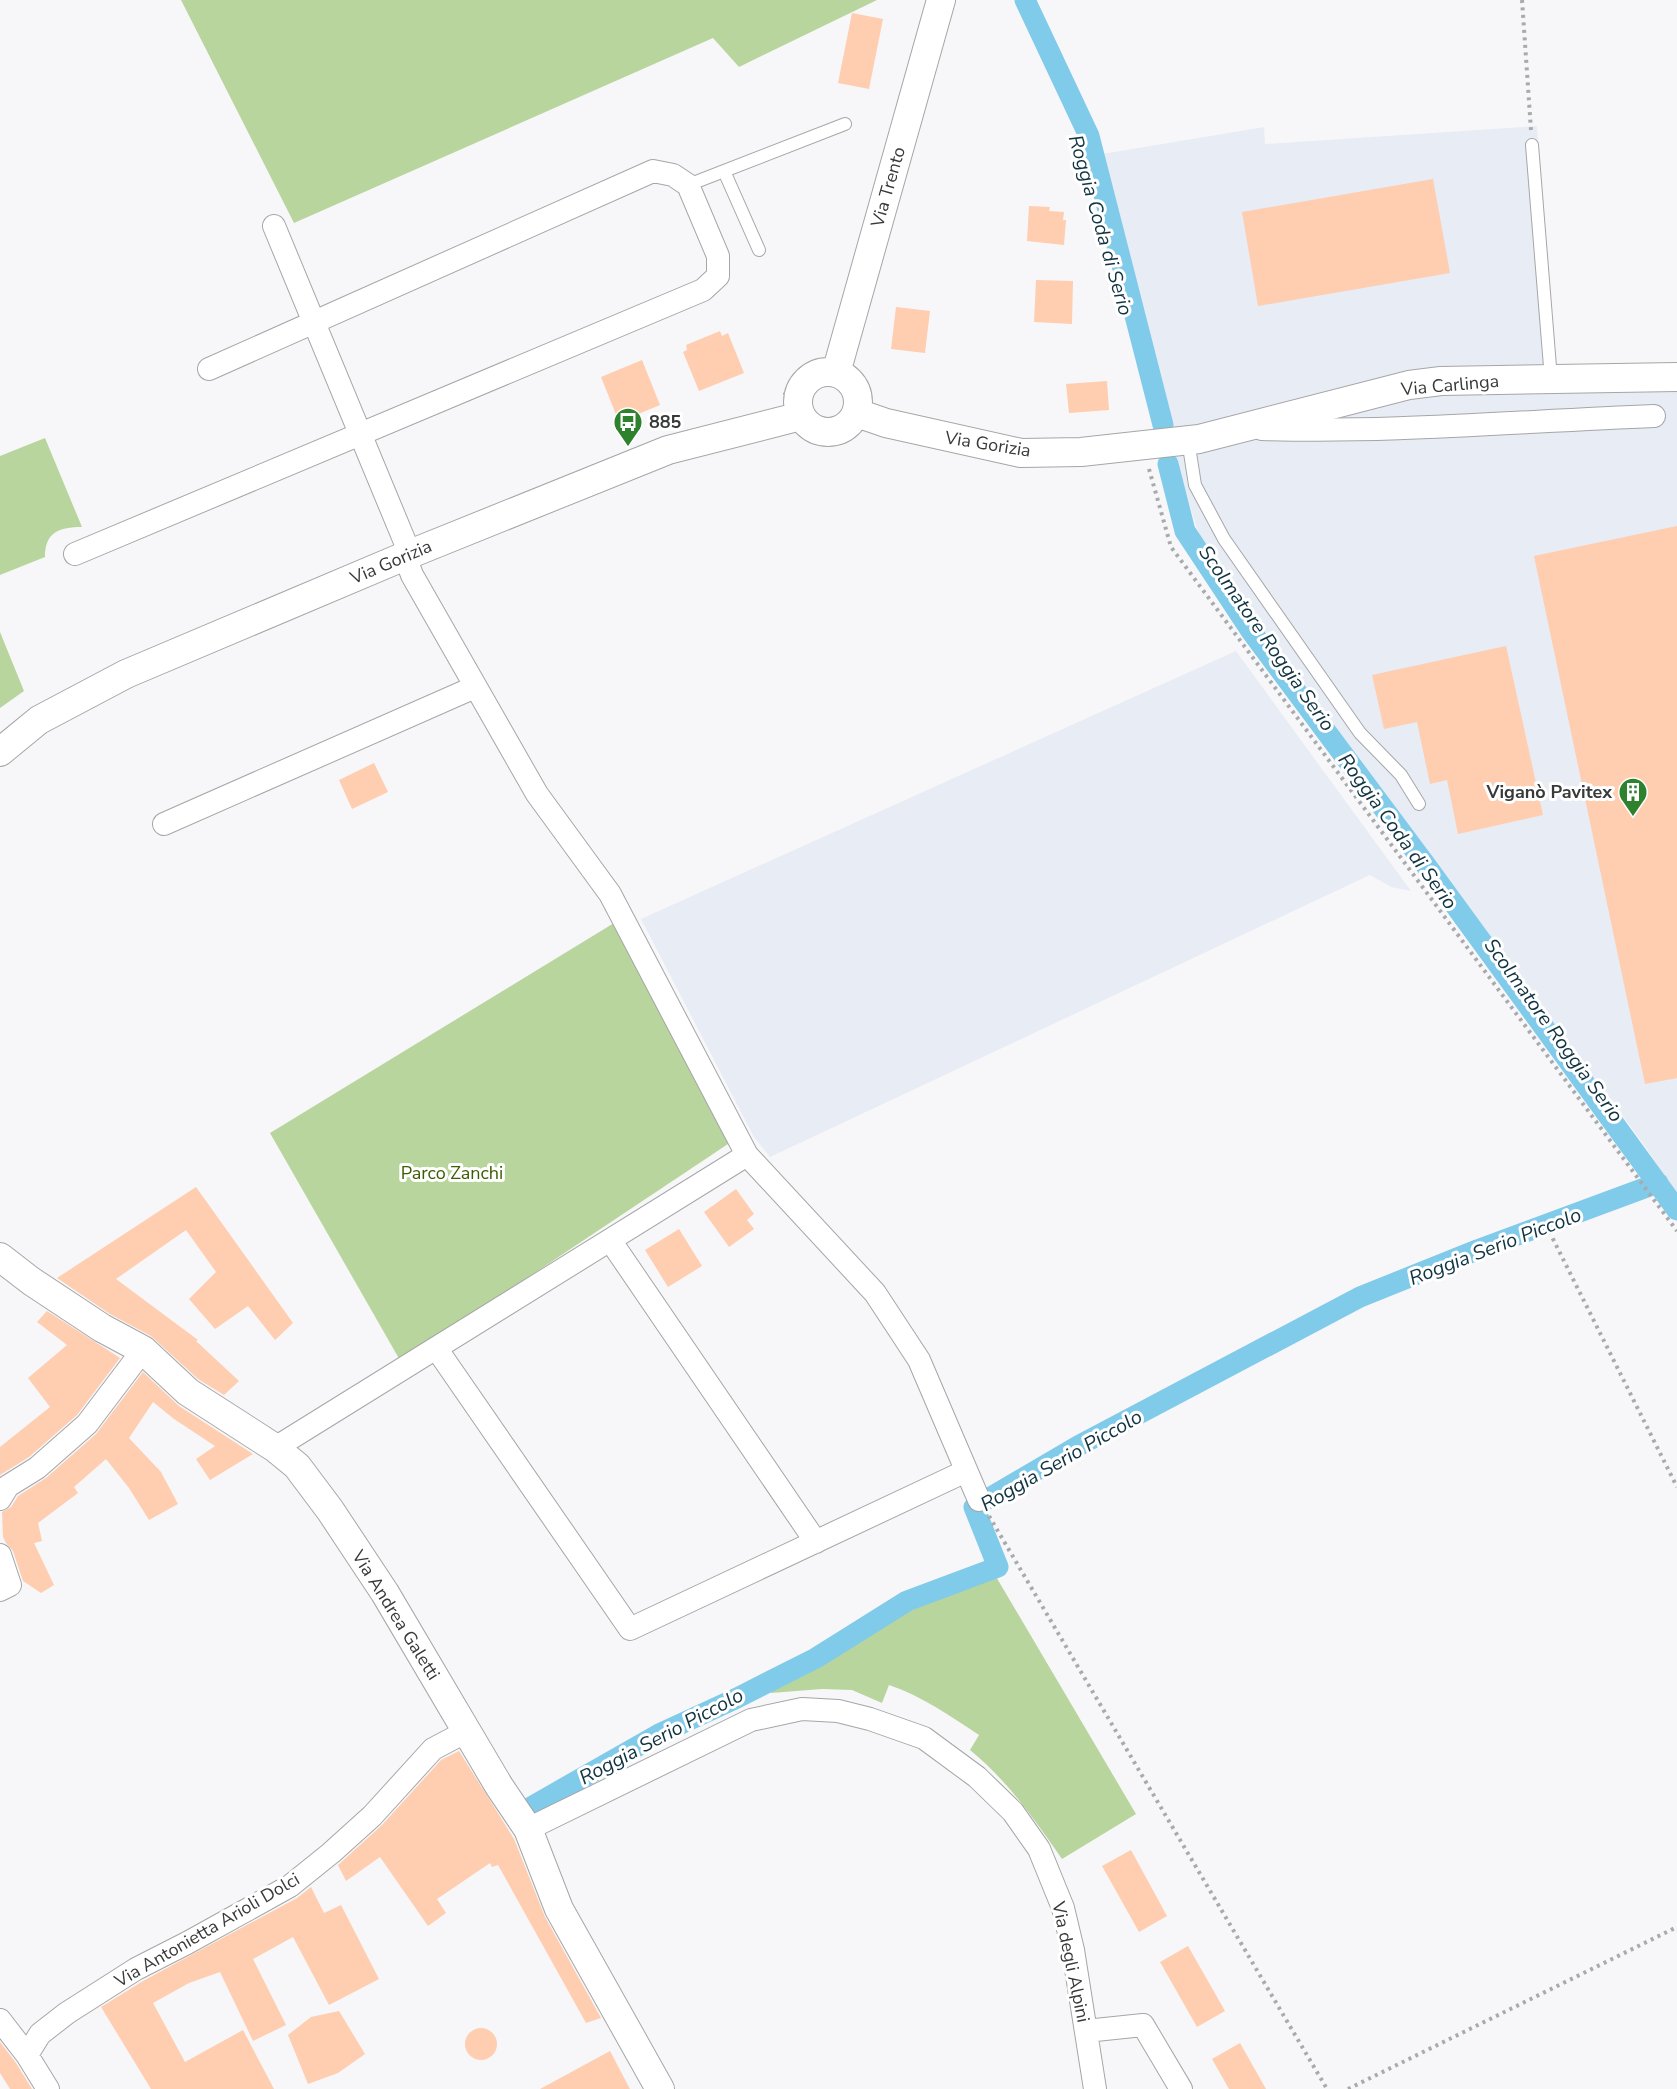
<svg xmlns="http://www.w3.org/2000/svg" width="1677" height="2089" font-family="'Nunito Sans',sans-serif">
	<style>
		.built { fill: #e8ecf4 }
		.green { fill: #b9d59e }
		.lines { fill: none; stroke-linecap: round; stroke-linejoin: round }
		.canal { stroke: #80caea; stroke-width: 21 }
		.building { fill: #ffcdaf }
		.service-casing { stroke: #a5a6a7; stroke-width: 14 }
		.minor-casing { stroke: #a5a6a7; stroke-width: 24 }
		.tertiary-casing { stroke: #a5a6a7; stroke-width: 30 }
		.path { stroke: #a9aaab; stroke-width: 4; stroke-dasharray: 3 4.5; stroke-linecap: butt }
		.service { stroke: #fff; stroke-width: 12 }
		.minor { stroke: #fff; stroke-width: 22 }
		.tertiary { stroke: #fff; stroke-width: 28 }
		.labels { text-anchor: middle; stroke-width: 6; stroke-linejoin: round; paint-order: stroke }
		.street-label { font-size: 18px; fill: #383939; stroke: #fff }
		.poi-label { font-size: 18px; font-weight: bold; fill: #383939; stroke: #fff; text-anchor: start }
		.park-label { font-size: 18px; fill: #3a5d01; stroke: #fff }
		.water-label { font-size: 20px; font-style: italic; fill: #113442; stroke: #fff }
	</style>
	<rect width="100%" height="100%" fill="#f7f7f9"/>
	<path class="built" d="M1537 126 1556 366 1172 433 1102 154 1264 127 1265 144Z
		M1677 380V1196L1647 1149 1257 622 1199 535 1173 451 1408 388Z
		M1236 651 1411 891 1391 887 1370 875 770 1157 754 1137 641 919Z"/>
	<path class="green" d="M181 0H877L739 67 713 38 294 223Z
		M45 438 82 527C59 527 45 532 45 557L0 575V456Z
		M0 632 24 691 0 708Z
		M614 923 731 1142 401 1362 270 1133Z
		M995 1575 1136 1814 1062 1859C1034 1819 1008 1781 970 1750L979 1735C950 1716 922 1696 889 1685L882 1703 852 1690 822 1689 771 1693V1685L820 1662 906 1609Z"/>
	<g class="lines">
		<path class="canal" d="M1025 0 1089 136 1163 425
			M1168 464 1185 531 1251 631 1425 864 1677 1210
			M524 1811 659 1734 737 1698 816 1658 907 1601 998 1567 974 1507 1078 1446 1360 1297 1477 1250 1658 1183"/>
	</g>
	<path class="building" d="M852 13 883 19 869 89 838 83Z
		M1433 179 1450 273 1258 306 1242 212Z
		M1029 206 1050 207 1049 211 1064 212 1063 220H1066L1064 245 1027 241Z
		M1036 280 1073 281 1072 324 1034 322Z
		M896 307 930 311 925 353 891 349Z
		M720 331 722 336 728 333 744 373 699 391 683 352 687 350 686 345Z
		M642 360 660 405 619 422 601 377Z
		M1107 381 1109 410 1069 413 1066 384Z
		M1677 526V1078L1645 1084 1534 556Z
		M1506 646 1543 815 1458 834 1447 780 1430 784 1417 722 1384 729 1372 675Z
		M374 763 388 792 352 809 339 780Z
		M196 1187 293 1323 275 1340 248 1306 215 1329 189 1299 216 1272 186 1230 116 1279 198 1340 196 1341 239 1381 224 1395 198 1379 151 1336 110 1314 57 1278Z
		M736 1189 754 1214 747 1220 754 1229 729 1247 704 1212Z
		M679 1229 702 1266 668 1287 645 1250Z
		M47 1311 120 1358 77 1415 29 1457 0 1475V1447L50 1407 28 1378 67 1345 37 1322Z
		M143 1372 179 1406 253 1454 210 1480 196 1459 215 1446 174 1419 153 1402 129 1438 161 1472 178 1504 149 1520 129 1488 106 1459 74 1487 78 1493 38 1523 42 1541 34 1543 54 1585 41 1593 23 1581 13 1551 6 1543 3 1537 2 1512 11 1507 18 1496 46 1478 96 1434Z
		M459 1751 514 1839 545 1917 601 2018 586 2023 498 1865 492 1867 490 1863 437 1899 446 1913 428 1926 380 1857 346 1881 338 1865 382 1825 441 1760Z
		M1131 1850 1167 1916 1139 1932 1102 1866Z
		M311 1887 324 1913 341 1905 379 1979 329 2005 293 1937 253 1959 286 2025 253 2041 220 1972 189 1983 153 2003 185 2062 243 2030 274 2089H151L101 2007 143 1981 297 1898Z
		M1188 1946 1225 2011 1197 2027 1160 1962Z
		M339 2011 365 2054 338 2073 308 2084 288 2035 311 2017Z
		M465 2044a16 16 0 1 1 32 0a16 16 0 1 1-32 0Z
		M0 2042 16 2063 32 2089H10L0 2073Z
		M1240 2043 1266 2089H1229L1212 2059Z
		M610 2051 630 2089H540Z"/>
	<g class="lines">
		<g class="service-casing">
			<path id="service" d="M1532 145 1551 379
				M724 171 759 250
				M688 185 845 124
				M1188 440 1195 485 1224 539 1360 733 1401 775 1419 804"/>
		</g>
		<g class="minor-casing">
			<path id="minor" d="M274 226 410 554
				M1262 429C1393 433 1523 421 1654 416
				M75 554 703 290 718 276V256L688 185 673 175 653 171 209 369
				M405 556 412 575 537 794 610 894 747 1155 875 1293 919 1360 979 1500
				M164 824 475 687
				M610 1240 816 1542
				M436 1348 630 1629 966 1471
				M275 1448 747 1155
				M0 1499 8 1486 37 1468 87 1424 143 1350
				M0 1555 10 1585 0 1590
				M528 1829 751 1720 802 1709 838 1711 870 1719 924 1738 977 1777 1013 1812 1039 1849 1063 1908 1073 1950 1095 2089
				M0 2020 27 2055 48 2089
				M1086 2031 1143 2025 1181 2089
				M27 2055 40 2034 67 2013 136 1969 187 1943 290 1886 331 1853 372 1816 433 1749 467 1731"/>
		</g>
		<g class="tertiary-casing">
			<path id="tertiary" d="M798 402a30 30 0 1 1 60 0a30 30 0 1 1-60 0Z
				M836 373 941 0
				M857 413 886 423 1021 453 1081 452 1199 439 1409 385 1441 381 1677 377
				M0 752 39 720 126 674 405 556 668 450 801 416
				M0 1257 31 1281 102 1328 143 1350 188 1392 275 1448 297 1466 330 1510 385 1593 499 1786 528 1829 559 1909 660 2089"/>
		</g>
		<path class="path" d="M1522 0 1531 130
			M784 395 813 367
			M1149 469 1171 547 1677 1231
			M1546 1225 1677 1487
			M989 1516 1327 2089
			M1348 2089 1677 1927"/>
		<use href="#service" class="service"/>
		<use href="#minor" class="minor"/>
		<use href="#tertiary" class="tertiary"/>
	</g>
	<defs>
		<g id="bus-pin" transform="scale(1.5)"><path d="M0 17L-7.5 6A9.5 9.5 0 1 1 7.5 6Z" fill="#2e812d" stroke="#fff"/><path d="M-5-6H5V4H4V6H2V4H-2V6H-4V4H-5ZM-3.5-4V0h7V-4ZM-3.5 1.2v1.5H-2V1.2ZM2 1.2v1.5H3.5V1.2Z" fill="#fff"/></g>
		<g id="building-pin" transform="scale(1.5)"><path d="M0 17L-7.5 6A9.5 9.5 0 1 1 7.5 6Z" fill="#2e812d" stroke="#fff"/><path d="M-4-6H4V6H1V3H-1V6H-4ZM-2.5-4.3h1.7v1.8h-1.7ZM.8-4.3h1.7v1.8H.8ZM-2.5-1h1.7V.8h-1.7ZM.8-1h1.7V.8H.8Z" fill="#fff"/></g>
	</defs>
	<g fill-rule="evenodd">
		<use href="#bus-pin" x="628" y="422"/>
		<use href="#building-pin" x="1633" y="792"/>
	</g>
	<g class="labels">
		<g class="street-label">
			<text transform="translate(888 187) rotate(-74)" y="6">Via Trento</text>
			<text transform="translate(1450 385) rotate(-5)" y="6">Via Carlinga</text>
			<text transform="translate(988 444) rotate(9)" y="6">Via Gorizia</text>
			<text transform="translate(391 562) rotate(-23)" y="6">Via Gorizia</text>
			<text transform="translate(396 1615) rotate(58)" y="6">Via Andrea Galetti</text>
			<text transform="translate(207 1930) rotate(-30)" y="6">Via Antonietta Arioli Dolci</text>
			<text transform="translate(1071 1962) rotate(78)" y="6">Via degli Alpini</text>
		</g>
		<g class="poi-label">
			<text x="649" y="428">885</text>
			<text x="1612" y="798" text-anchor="end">Viganò Pavitex</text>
		</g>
		<g class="park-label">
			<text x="452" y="1179">Parco Zanchi</text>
		</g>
		<g class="water-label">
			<text transform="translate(1101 225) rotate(74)" y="7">Roggia Coda di Serio</text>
			<text transform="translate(1267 638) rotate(55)" y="7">Scolmatore Roggia Serio</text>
			<text transform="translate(1398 831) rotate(54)" y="7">Roggia Coda di Serio</text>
			<text transform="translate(1554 1030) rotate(54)" y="7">Scolmatore Roggia Serio</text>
			<text transform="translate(1495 1246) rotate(-21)" y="7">Roggia Serio Piccolo</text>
			<text transform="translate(1061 1460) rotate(-30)" y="7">Roggia Serio Piccolo</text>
			<text transform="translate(661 1736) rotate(-28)" y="7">Roggia Serio Piccolo</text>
		</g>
	</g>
</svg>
